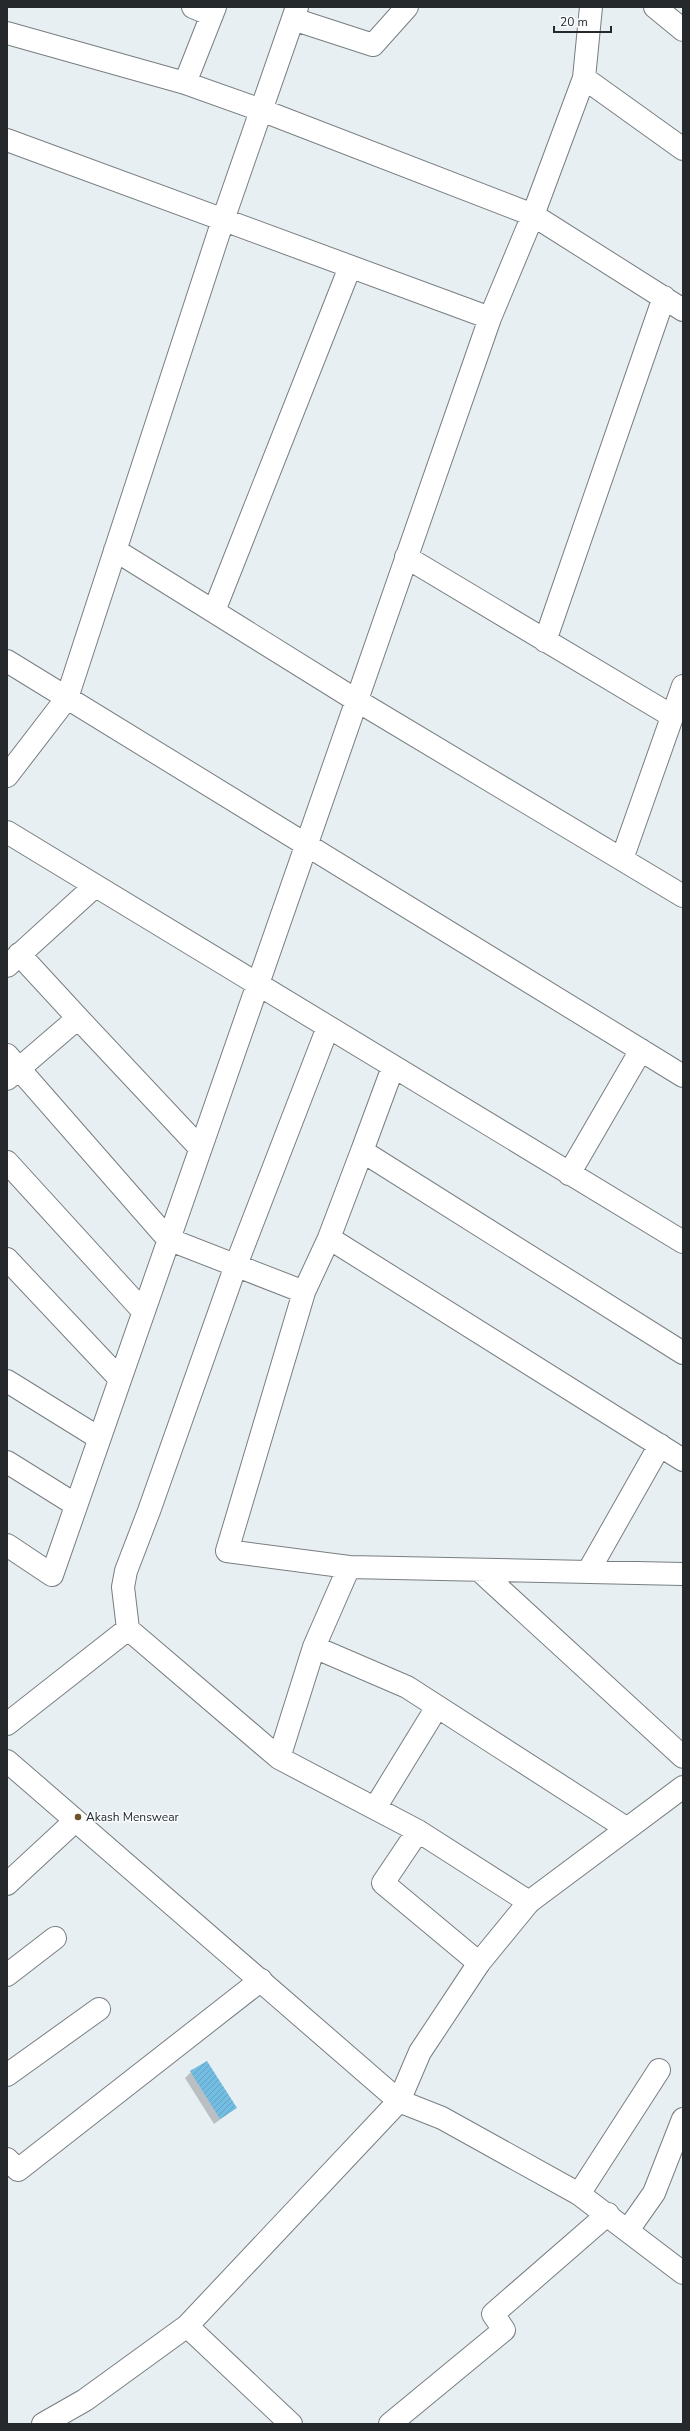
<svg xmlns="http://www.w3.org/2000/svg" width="690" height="2431" font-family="'Nunito Sans',sans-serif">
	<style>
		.shadow { fill: #0003 }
		.building { fill: url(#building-hatch) }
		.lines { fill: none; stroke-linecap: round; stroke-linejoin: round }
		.minor-casing { stroke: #787e81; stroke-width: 24 }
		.tertiary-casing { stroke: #787e81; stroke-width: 24 }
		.minor { stroke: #fff; stroke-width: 22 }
		.tertiary { stroke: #fff; stroke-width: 22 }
		.poi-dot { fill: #6f5326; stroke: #f8fcfe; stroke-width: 1.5 }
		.labels { text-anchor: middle; stroke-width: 3; stroke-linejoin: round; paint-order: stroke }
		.poi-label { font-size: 12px; fill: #26292b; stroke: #f8fcfe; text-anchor: start }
	</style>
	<defs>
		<pattern id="building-hatch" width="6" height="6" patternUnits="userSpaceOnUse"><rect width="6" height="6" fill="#73bde2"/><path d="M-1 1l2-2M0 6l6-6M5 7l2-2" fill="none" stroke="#63a2c2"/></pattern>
	</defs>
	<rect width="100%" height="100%" fill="#e8eff3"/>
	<path class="shadow" d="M191 2072 236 2108 214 2124 185 2078Z"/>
	<path class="building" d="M207 2061 237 2108 220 2119 190 2071Z"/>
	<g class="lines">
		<g class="minor-casing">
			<path id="minor" d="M193 7 212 15
				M655 7 683 30
				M293 19 373 45 407 7
				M7 33 185 83 261 110 533 215 683 310
				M584 78 683 149
				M185 83 215 7
				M7 140 490 318
				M115 550 356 700 683 896
				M406 557 672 716
				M214 611 350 267
				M545 641 664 297
				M7 661 683 1076
				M7 776 67 698 223 220 297 7
				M7 832 683 1242
				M622 859 683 686
				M7 966 95 886
				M78 1018 200 1148
				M7 1055 168 1239 304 1292 329 1238
				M393 1067 362 1151 683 1353
				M7 1079 78 1018 19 954
				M362 1151 329 1238 683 1460
				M7 1162 143 1311
				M569 1174 641 1050
				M7 1259 120 1379
				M304 1292 227 1551 349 1567
				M7 1381 99 1438
				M7 1462 76 1505
				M7 1545 52 1575 490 318 533 215 584 78 591 7
				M479 1570 683 1757
				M588 1572 660 1445
				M128 1629 123 1587 126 1571 149 1511 236 1265 328 1027
				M314 1647 407 1687 626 1828
				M7 1724 128 1629 279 1758 314 1647 349 1567 683 1574
				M279 1758 418 1831 529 1902
				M375 1808 437 1707
				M418 1831 383 1883 479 1963
				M7 1884 75 1821
				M7 1975 55 1938
				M7 2075 99 2009
				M7 2159 18 2170 261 1980
				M579 2194 659 2070
				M628 2230 654 2193 683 2119
				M390 2424 504 2330 493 2314 608 2214"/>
		</g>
		<g class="tertiary-casing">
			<path id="tertiary" d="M7 1761 399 2101 442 2118 579 2194 683 2273
				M187 2326 291 2424
				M43 2424 85 2400 187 2326 399 2101 420 2052 479 1963 529 1902 683 1787"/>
		</g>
		<use href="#minor" class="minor"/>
		<use href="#tertiary" class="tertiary"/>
	</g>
	<circle class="poi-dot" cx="78" cy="1817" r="4"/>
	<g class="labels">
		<g class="poi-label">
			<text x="86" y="1821">Akash Menswear</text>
		</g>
	</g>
	<rect width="690" height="2431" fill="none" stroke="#26292b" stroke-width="16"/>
	<path d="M554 26v6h57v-6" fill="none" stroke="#26292b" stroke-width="2"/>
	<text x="560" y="26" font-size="12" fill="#26292b" stroke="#f8fcfe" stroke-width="3" paint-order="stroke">20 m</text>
</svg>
